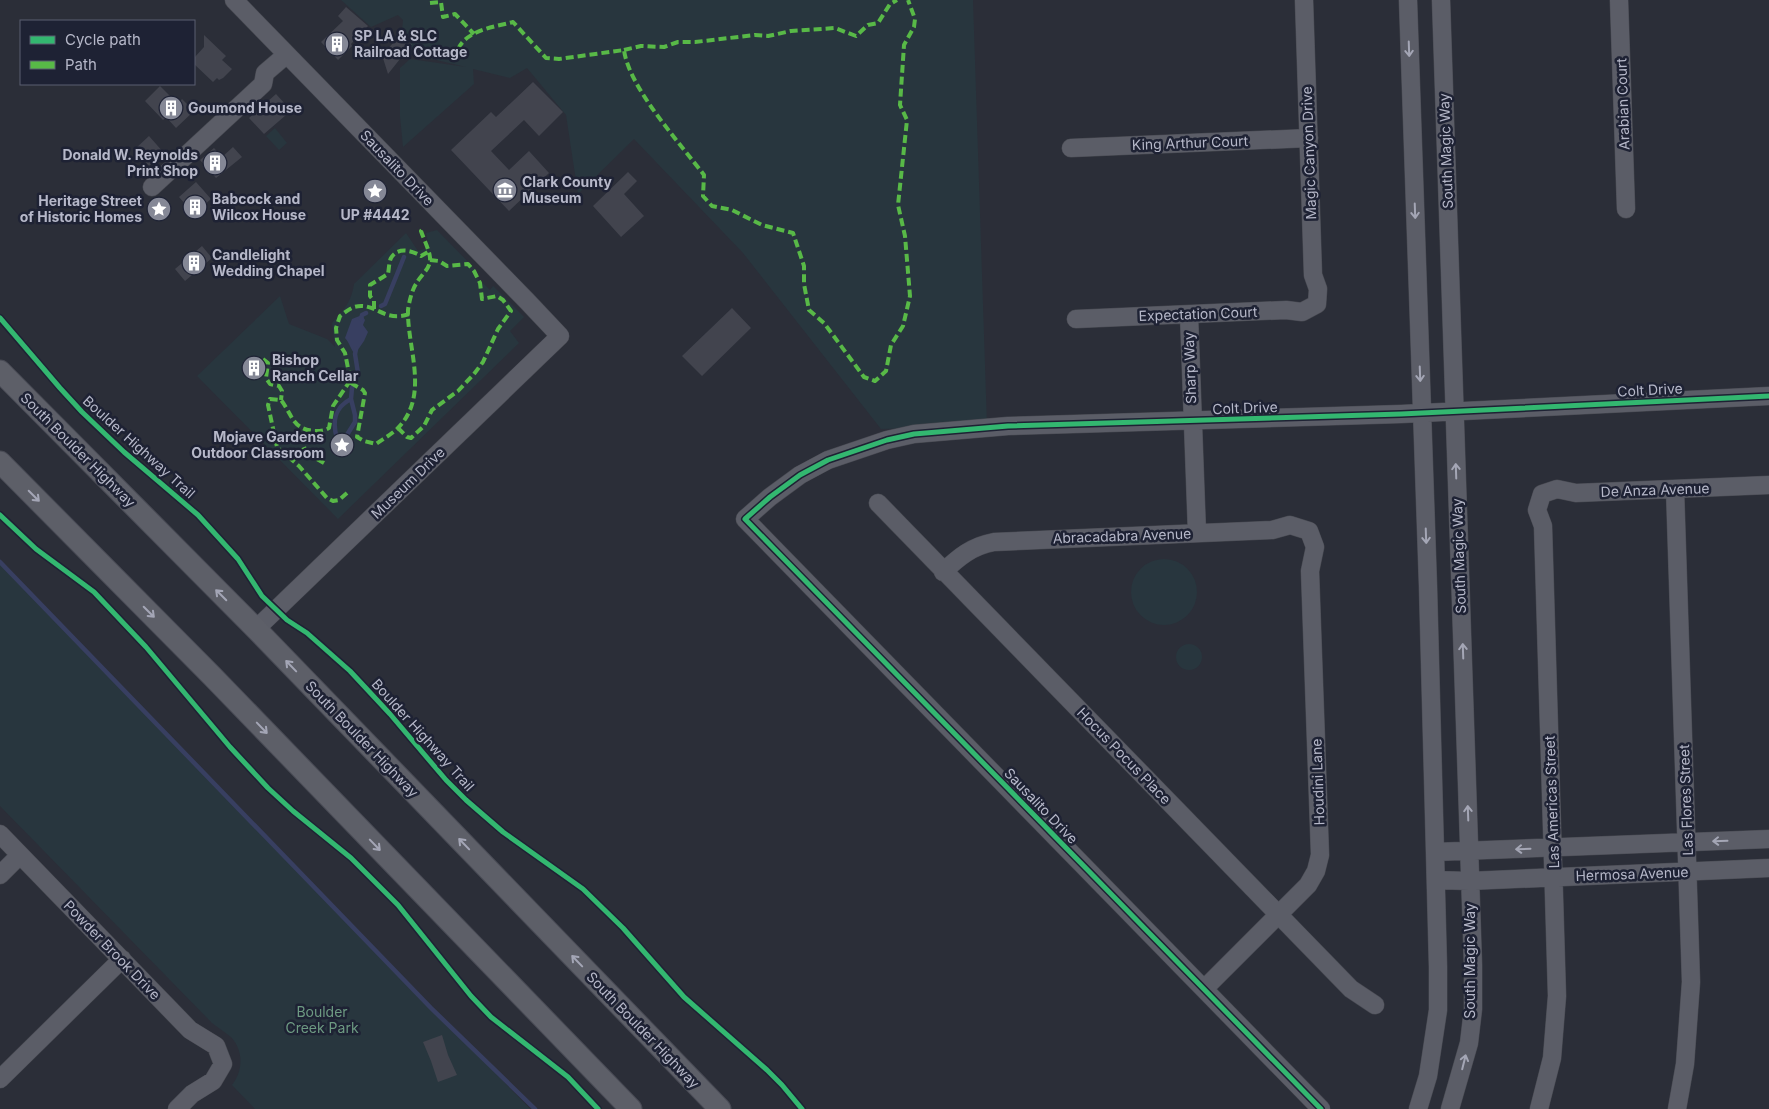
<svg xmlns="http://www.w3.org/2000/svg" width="1769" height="1109" font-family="Inter,sans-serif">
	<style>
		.green { fill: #28363e }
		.water { fill: #383f61 }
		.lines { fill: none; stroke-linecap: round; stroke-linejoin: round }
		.stream { stroke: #383f61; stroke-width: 4.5 }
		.building { fill: #42444e }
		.minor-casing { stroke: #474951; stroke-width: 19 }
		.major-casing { stroke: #494b55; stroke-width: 23 }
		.minor { stroke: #5b5d67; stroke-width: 18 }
		.major { stroke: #5d5f68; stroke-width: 21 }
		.quiet { stroke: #58b947; stroke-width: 4; stroke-dasharray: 8 4; stroke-linecap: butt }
		.cycleway-casing { stroke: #1e2234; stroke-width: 8 }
		.cycleway { stroke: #33b770; stroke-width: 5 }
		.oneway { stroke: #a4a6b5 }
		.oneway2 { stroke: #a4a6b6 }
		.labels { text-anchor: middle; stroke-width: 5; stroke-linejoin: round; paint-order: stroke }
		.poi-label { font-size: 14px; font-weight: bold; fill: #b6b8c9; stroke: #1e2234; text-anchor: start }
		.street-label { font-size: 14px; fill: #b6b8c9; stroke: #1e2234 }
		.park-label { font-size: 14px; fill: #6d9a82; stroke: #1e2234 }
	</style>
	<rect width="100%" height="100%" fill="#2b2e38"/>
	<path class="green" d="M341 0H973L987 426 881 429 743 253 634 139 578 194 566 115 527 68 510 78 473 69 474 84 403 147 400 116V68L410 59 466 67 407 53 411 41 402 30 403 20 398 15 371 27Z
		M275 128 287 143 279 150 266 136Z
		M437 230 476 270V276L490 290 493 286 524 317 510 331 519 343 338 519 197 376 280 296 289 324 327 339 335 347 332 323C343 311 352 301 354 284L406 233 418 251 429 247 426 233Z
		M1131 592a33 33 0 1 1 66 0a33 33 0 1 1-66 0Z
		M0 561 530 1109H255L232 1085C243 1071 244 1051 231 1037 225 1032 218 1028 212 1023L0 806Z
		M1176 657a13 13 0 1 1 26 0a13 13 0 1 1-26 0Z"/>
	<path class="water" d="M362 315 365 320 363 325 368 332 364 341 355 354C350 349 350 343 345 338L352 319Z"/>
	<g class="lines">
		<path class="stream" d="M381 306 385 304 404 257
			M361 319 362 315 366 313
			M337 438C332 422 335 407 351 399
			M345 438 355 422V415L351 399 352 388 358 373 355 354 356 349
			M0 562 431 1008 535 1109"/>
	</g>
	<path class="building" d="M346 7 368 26 351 44 352 46 338 60 321 42 343 21 338 16Z
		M204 35 226 56 222 60 232 69 223 78 219 80 217 78 213 82 194 64V58L204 47Z
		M394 42 412 44 388 74 382 55Z
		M533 82 563 112 539 136 524 120 491 151 509 170 529 151 549 173 509 211 451 150 491 112 496 117Z
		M160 86 178 104 182 99 194 111 176 128 166 117 163 120 145 101Z
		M276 94 286 105 281 109 286 115 264 134 249 118Z
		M149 136 164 153 149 166 135 149Z
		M233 147 242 157 216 178 200 160 214 148 222 157Z
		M628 172 637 181 624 194 644 216 621 237 593 206Z
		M196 182 211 199 194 214 179 197Z
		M202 246 212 258 185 281 175 269Z
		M732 308 751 328 702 376 682 356Z
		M442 1035 448 1055 457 1075 438 1082 431 1061 423 1042Z"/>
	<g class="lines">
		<g class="minor-casing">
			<path id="minor" d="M234 0 526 300 560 336 256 629
				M1408 0 1428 586 1438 967V1010L1428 1076 1418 1109
				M1441 0 1473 965V1009L1469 1043 1450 1109
				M1619 0 1626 209
				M1071 148 1309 138
				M152 187 263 84 265 73 286 55
				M1189 315 1197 533
				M1076 319 1286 310 1302 312 1317 304 1318 289 1313 275 1304 0
				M1675 489 1691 982 1685 1064 1677 1109
				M878 503 1351 989 1375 1005
				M943 572C959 557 972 546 994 542L1272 530 1290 525 1309 531 1315 547 1310 571 1320 855 1316 871 1308 885 1204 989
				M0 834 190 1030 216 1046 223 1064 213 1081 192 1094 177 1109
				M1435 852 1769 839
				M0 875 20 855
				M1436 880 1469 881 1769 868
				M0 1079 122 959
				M1321 1109 745 519 770 497 800 475 828 460 887 440 914 434 1008 426 1401 414 1769 396
				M1539 1109 1552 1058 1557 996 1543 526 1537 510 1542 494 1557 489 1576 493 1769 485"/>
		</g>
		<g class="major-casing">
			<path id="major" d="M0 371 256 629 720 1109
				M0 462 212 676 631 1109"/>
		</g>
		<use href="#minor" class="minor"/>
		<use href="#major" class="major"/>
		<path class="quiet" d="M430 3 441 2 443 17 455 14 474 34
			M458 49C467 30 494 27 513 22L546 58 559 59 624 50C629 88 680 143 704 175L703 196 712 206 732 210 762 225 793 233 804 266V284L809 310 824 323 864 377 875 381 886 371 891 345 903 326 910 296 905 236 898 205 907 120 900 105 904 45 914 27 915 19 908 0
			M624 50 641 46 664 47 678 42H695L755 35 768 36 791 31 835 28 856 36 868 25 878 23 890 4 897 0
			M374 309V301L370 296V285L388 274C389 269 389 262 391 258 398 246 413 251 421 256L428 252
			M409 314C383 323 375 301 354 307 349 309 344 313 340 316L336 328 337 340 345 353 351 383 363 390 365 393 357 437 364 441 376 444C383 439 392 434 398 428 430 395 407 348 408 310 409 302 412 290 416 284 420 276 429 270 430 261 431 253 424 240 421 231L424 228
			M263 359 268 363 266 378 270 384 279 386 282 391 281 400
			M398 428 407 437 411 438 424 426 432 410 458 391 474 374 483 362 498 329 511 311 503 300 497 296 482 299 480 283 474 271 468 264 447 266 439 261 430 260
			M289 457C301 455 300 449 308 448L315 455 317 459 324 463
			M347 493 339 500 333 501 327 498 299 466 277 447 268 405 270 399 281 400C292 414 292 429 314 431 319 431 325 431 329 428L333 406 350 381"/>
		<g class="cycleway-casing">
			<path id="cycleway" d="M0 318 60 388 82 412 124 452 198 515 238 559 262 596 287 620 307 633 350 671 390 714 446 780 466 800 503 832 583 889 623 928 684 997 767 1070 782 1085 802 1109
				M0 515 36 549 94 592 146 647 230 747 268 788 293 811 351 858 398 905 471 996 491 1017 568 1077 598 1109
				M1321 1109 745 519 770 497 800 475 828 460 887 440 914 434 1008 426 1401 414 1769 396"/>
		</g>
		<use href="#cycleway" class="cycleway"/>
	</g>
	<defs><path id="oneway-shaft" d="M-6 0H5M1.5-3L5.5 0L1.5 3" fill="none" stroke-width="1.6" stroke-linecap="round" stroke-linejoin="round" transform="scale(1.25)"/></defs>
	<g class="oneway">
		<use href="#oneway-shaft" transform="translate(1409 49) rotate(88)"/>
		<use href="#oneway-shaft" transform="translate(1415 211) rotate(88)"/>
		<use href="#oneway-shaft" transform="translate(1420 374) rotate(88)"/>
		<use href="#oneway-shaft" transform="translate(1456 471) rotate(-92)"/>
		<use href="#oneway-shaft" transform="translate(1426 536) rotate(88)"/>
		<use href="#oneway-shaft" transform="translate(1463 651) rotate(-92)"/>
		<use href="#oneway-shaft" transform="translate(1468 813) rotate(-92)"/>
		<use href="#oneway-shaft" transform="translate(1720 841) rotate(178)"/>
		<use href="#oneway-shaft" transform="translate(1523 849) rotate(178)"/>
		<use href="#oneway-shaft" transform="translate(1464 1062) rotate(-76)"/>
	</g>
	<g class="oneway2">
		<use href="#oneway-shaft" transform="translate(34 496) rotate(45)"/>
		<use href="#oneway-shaft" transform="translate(221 595) rotate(-135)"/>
		<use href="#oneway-shaft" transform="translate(149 612) rotate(45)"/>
		<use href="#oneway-shaft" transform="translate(291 666) rotate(-134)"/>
		<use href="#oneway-shaft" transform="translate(262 728) rotate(46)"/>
		<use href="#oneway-shaft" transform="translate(464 844) rotate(-134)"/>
		<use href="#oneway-shaft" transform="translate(375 845) rotate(46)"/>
		<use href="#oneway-shaft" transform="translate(577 961) rotate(-134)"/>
	</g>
	<defs>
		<g id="building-disc" transform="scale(1.25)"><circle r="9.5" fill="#858896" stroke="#1e2234"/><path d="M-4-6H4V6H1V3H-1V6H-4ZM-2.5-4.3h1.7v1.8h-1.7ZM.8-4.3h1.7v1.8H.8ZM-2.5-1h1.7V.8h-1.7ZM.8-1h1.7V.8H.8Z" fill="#fff"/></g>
		<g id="museum-disc" transform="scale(1.25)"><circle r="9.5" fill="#858896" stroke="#1e2234"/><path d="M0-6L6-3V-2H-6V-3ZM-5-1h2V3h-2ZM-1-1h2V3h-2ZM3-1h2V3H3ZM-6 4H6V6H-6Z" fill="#fff"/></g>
		<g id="sight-disc" transform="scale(1.25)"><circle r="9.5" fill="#858896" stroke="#1e2234"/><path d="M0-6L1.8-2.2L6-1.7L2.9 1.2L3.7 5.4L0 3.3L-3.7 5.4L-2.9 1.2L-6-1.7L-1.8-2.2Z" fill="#fff"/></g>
	</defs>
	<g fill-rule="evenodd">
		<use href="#building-disc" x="337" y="44"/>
		<use href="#building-disc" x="171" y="108"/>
		<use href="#building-disc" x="215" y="163"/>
		<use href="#museum-disc" x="505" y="190"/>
		<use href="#sight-disc" x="375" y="191"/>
		<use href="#building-disc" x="195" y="207"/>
		<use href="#sight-disc" x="159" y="209"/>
		<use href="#building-disc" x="194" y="263"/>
		<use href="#building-disc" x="254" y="368"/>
		<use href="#sight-disc" x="342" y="445"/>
	</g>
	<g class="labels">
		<g class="poi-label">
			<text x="354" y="41">SP LA &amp; SLC<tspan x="354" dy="16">Railroad Cottage</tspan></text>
			<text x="188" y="113">Goumond House</text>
			<text x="198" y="160" text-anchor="end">Donald W. Reynolds<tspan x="198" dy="16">Print Shop</tspan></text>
			<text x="522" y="187">Clark County<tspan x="522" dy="16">Museum</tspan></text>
			<text x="212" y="204">Babcock and<tspan x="212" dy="16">Wilcox House</tspan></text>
			<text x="142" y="206" text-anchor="end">Heritage Street<tspan x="142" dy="16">of Historic Homes</tspan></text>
			<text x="375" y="220" text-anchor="middle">UP #4442</text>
			<text x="212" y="260">Candlelight<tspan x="212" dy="16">Wedding Chapel</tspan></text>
			<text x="272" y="365">Bishop<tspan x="272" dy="16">Ranch Cellar</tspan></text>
			<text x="324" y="442" text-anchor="end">Mojave Gardens<tspan x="324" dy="16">Outdoor Classroom</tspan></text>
		</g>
		<g class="street-label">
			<text transform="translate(1623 104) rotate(-92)" y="5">Arabian Court</text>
			<text transform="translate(1190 143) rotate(-2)" y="5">King Arthur Court</text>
			<text transform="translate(1446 151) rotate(-92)" y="5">South Magic Way</text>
			<text transform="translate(1309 153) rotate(-92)" y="5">Magic Canyon Drive</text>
			<text transform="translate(397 168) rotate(46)" y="5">Sausalito Drive</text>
			<text transform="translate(1198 314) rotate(-2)" y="5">Expectation Court</text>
			<text transform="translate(1190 368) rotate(-92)" y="5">Sharp Way</text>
			<text transform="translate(1650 390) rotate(-3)" y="5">Colt Drive</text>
			<text transform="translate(1245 408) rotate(-2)" y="5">Colt Drive</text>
			<text transform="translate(139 447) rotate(42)" y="5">Boulder Highway Trail</text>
			<text transform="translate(78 450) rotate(45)" y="5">South Boulder Highway</text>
			<text transform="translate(408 483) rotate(-44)" y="5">Museum Drive</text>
			<text transform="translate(1655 490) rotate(-2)" y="5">De Anza Avenue</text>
			<text transform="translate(1122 536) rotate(-2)" y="5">Abracadabra Avenue</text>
			<text transform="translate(1459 556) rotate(-92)" y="5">South Magic Way</text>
			<text transform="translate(423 735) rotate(48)" y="5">Boulder Highway Trail</text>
			<text transform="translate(362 739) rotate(46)" y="5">South Boulder Highway</text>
			<text transform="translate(1124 756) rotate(46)" y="5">Hocus Pocus Place</text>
			<text transform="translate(1318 782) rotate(-92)" y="5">Houdini Lane</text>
			<text transform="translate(1686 800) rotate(-92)" y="5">Las Flores Street</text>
			<text transform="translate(1552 802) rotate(-92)" y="5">Las Americas Street</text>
			<text transform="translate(1041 806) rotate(46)" y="5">Sausalito Drive</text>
			<text transform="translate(1632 874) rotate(-2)" y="5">Hermosa Avenue</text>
			<text transform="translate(112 950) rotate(46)" y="5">Powder Brook Drive</text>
			<text transform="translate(1470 961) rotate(-90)" y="5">South Magic Way</text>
			<text transform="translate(643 1030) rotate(46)" y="5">South Boulder Highway</text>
		</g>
		<g class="park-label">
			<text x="322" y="1017">Boulder<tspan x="322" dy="16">Creek Park</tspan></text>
		</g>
	</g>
	<rect x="20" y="20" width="175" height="65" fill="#1e2234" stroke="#5b5e70"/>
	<rect x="30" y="36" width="25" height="8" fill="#33b770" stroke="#5b5e70"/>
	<text x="65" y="45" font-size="15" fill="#b6b8c9">Cycle path</text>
	<rect x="30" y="61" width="25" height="8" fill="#58b947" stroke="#5b5e70"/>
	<text x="65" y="70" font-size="15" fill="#b6b8c9">Path</text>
</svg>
